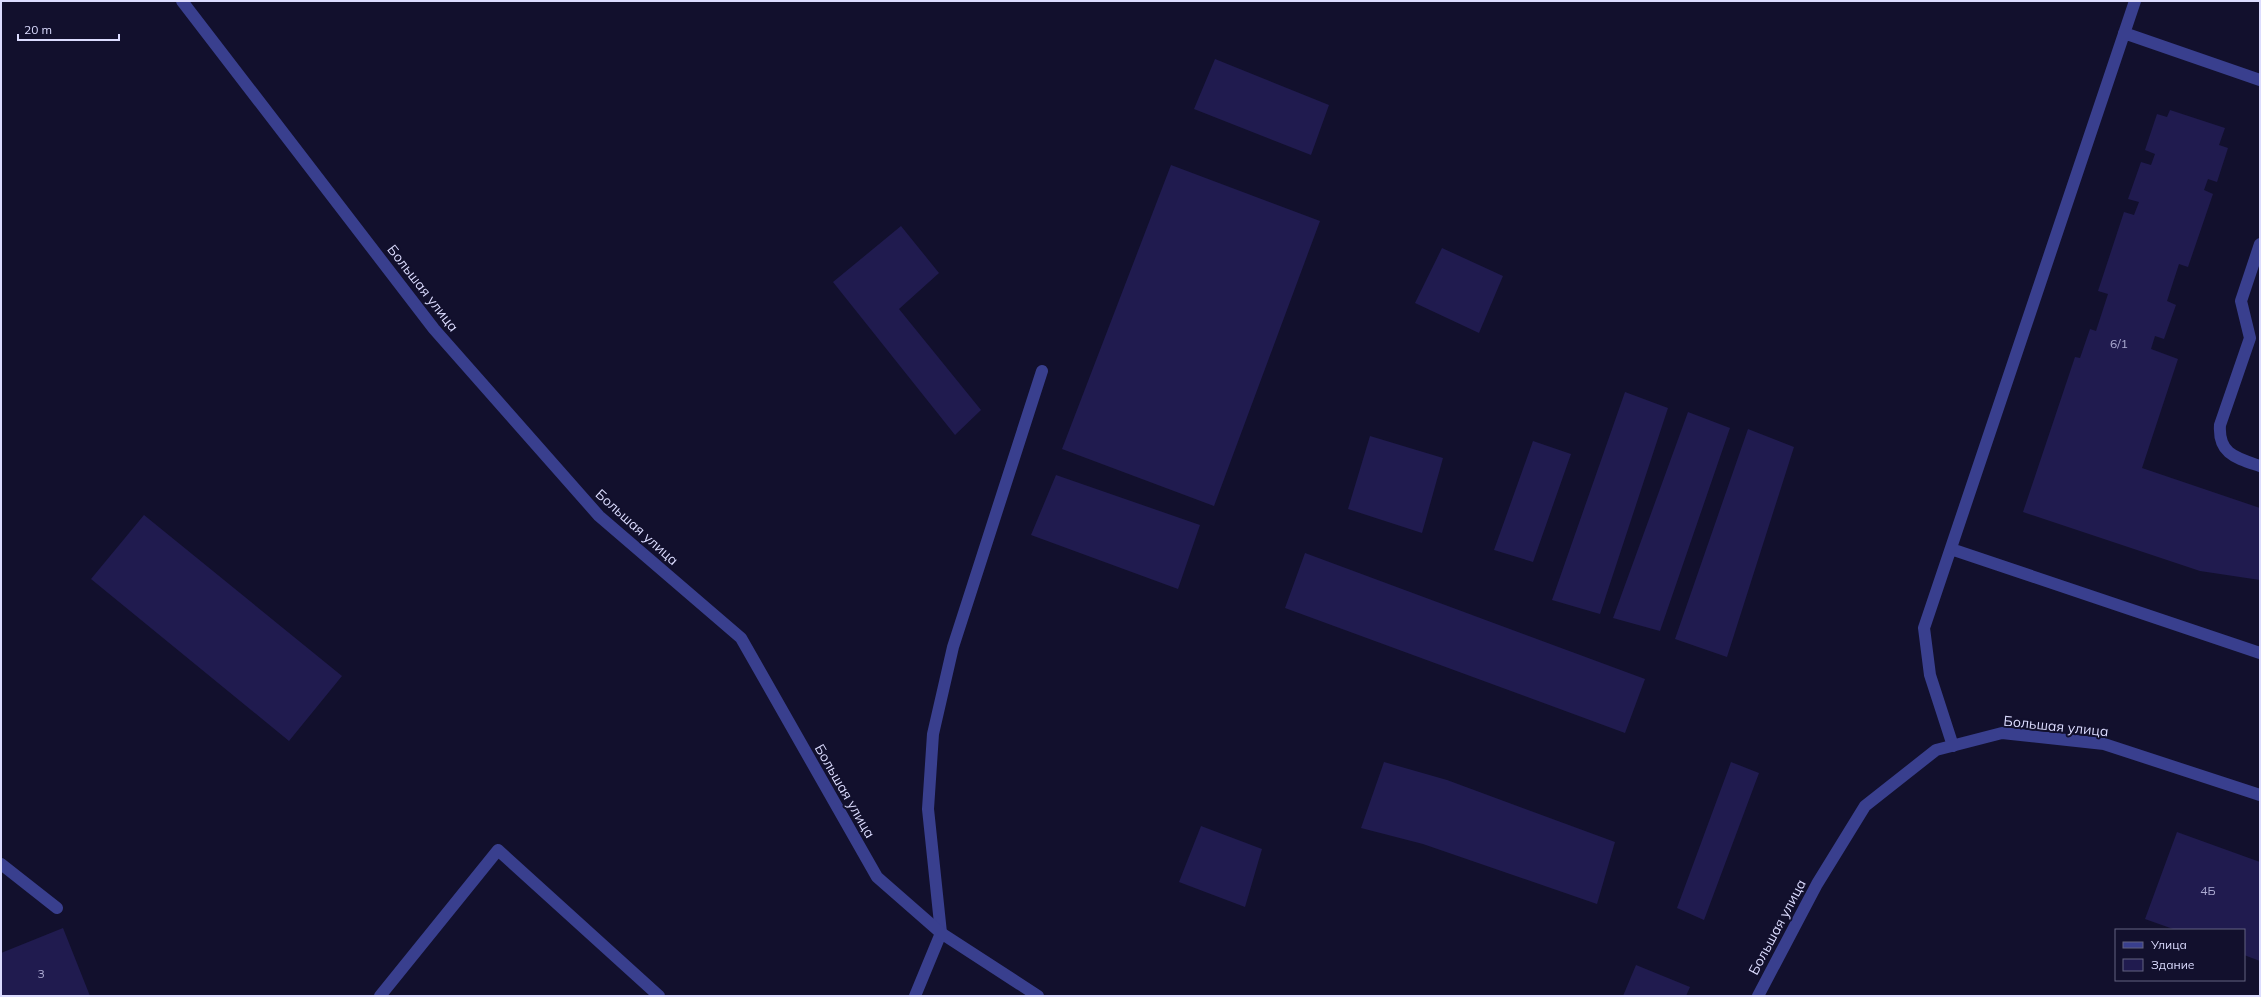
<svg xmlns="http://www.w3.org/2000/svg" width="2261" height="997" font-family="Mulish,sans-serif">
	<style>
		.building { fill: #201b4f }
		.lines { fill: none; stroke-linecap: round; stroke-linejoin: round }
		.lane { stroke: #393f8e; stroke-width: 12 }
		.street { stroke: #393f8e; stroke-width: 12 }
		.labels { text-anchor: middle; stroke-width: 4; stroke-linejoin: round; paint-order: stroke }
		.number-label { font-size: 12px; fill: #adacd3 }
		.street-label { font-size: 14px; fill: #dcdcff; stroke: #12102d }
	</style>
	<rect width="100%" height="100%" fill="#12102d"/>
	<path class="building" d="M1215 59 1329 105 1311 155 1194 109Z
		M2170 110 2225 128 2219 145 2228 148 2217 182 2208 179 2204 190 2213 194 2188 267 2179 264 2167 301 2176 305 2164 339 2155 336 2151 349 2178 359 2142 468 2260 508V580L2200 571 2023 512 2075 357 2080 358 2090 329 2096 331 2108 294 2098 291 2124 212 2134 215 2139 202 2128 199 2141 162 2151 165 2155 154 2145 150 2157 114 2167 117Z
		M1171 165 1320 221 1214 506 1062 449Z
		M901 226 939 273 899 309 981 410 955 435 833 282Z
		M1442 248 1503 276 1479 333 1415 303Z
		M1625 392 1668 408 1600 614 1552 600Z
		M1688 412 1730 428 1660 631 1613 618Z
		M1748 429 1794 447 1727 657 1675 639Z
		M1370 436 1443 458 1422 533 1348 509Z
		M1533 441 1571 454 1533 562 1494 550Z
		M1056 475 1200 525 1178 589 1031 535Z
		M144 515 342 676 289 741 91 579Z
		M1305 553 1645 679 1625 733 1285 608Z
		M1384 762 1447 780 1615 842 1597 904 1423 844 1361 828Z
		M1731 762 1759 773 1704 920 1677 908Z
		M1201 826 1262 849 1245 907 1179 882Z
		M2177 832 2260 862V961L2244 955V930H2176L2145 919Z
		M63 928 90 996H1V953Z
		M1636 965 1690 987 1686 996H1623Z"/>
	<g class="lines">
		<path class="lane" d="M2124 33 2260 80
			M2260 244 2241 301 2250 338 2220 425C2218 454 2236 458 2260 466
			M1951 549 2260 653
			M1953 746 1930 675 1924 628 2135 1
			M1 864 57 908
			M941 933 928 809 933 734 953 647 1042 371
			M380 996 498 850 659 996"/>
		<path class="street" d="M182 1 434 329 599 516 741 638 877 877 941 933 1038 996
			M915 996 941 933
			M1758 996 1817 884 1865 806 1936 750 2002 733 2104 744 2260 795"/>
	</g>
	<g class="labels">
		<g class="number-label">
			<text x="2119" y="348">6/1</text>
			<text x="2208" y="895">4Б</text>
			<text x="41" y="978">3</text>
		</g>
		<g class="street-label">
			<text transform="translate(423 288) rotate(52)" y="5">Большая улица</text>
			<text transform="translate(637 527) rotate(42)" y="5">Большая улица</text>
			<text transform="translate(2056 726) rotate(6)" y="5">Большая улица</text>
			<text transform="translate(845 791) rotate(60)" y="5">Большая улица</text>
			<text transform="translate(1777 927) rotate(-62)" y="5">Большая улица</text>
		</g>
	</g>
	<rect width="2261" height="997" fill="none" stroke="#dcdcff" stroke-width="4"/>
	<rect x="2115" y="929" width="130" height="52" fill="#12102d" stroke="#636281"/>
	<rect x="2123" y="942" width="20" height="6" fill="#393f8e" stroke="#636281"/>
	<text x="2151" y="949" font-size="12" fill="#dcdcff">Улица</text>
	<rect x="2123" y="959" width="20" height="12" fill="#201b4f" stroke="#636281"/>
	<text x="2151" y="969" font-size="12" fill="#dcdcff">Здание</text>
	<path d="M18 34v6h101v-6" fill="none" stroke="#dcdcff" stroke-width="2"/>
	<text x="24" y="34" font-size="12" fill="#dcdcff" stroke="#12102d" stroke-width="3" paint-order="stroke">20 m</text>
</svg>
